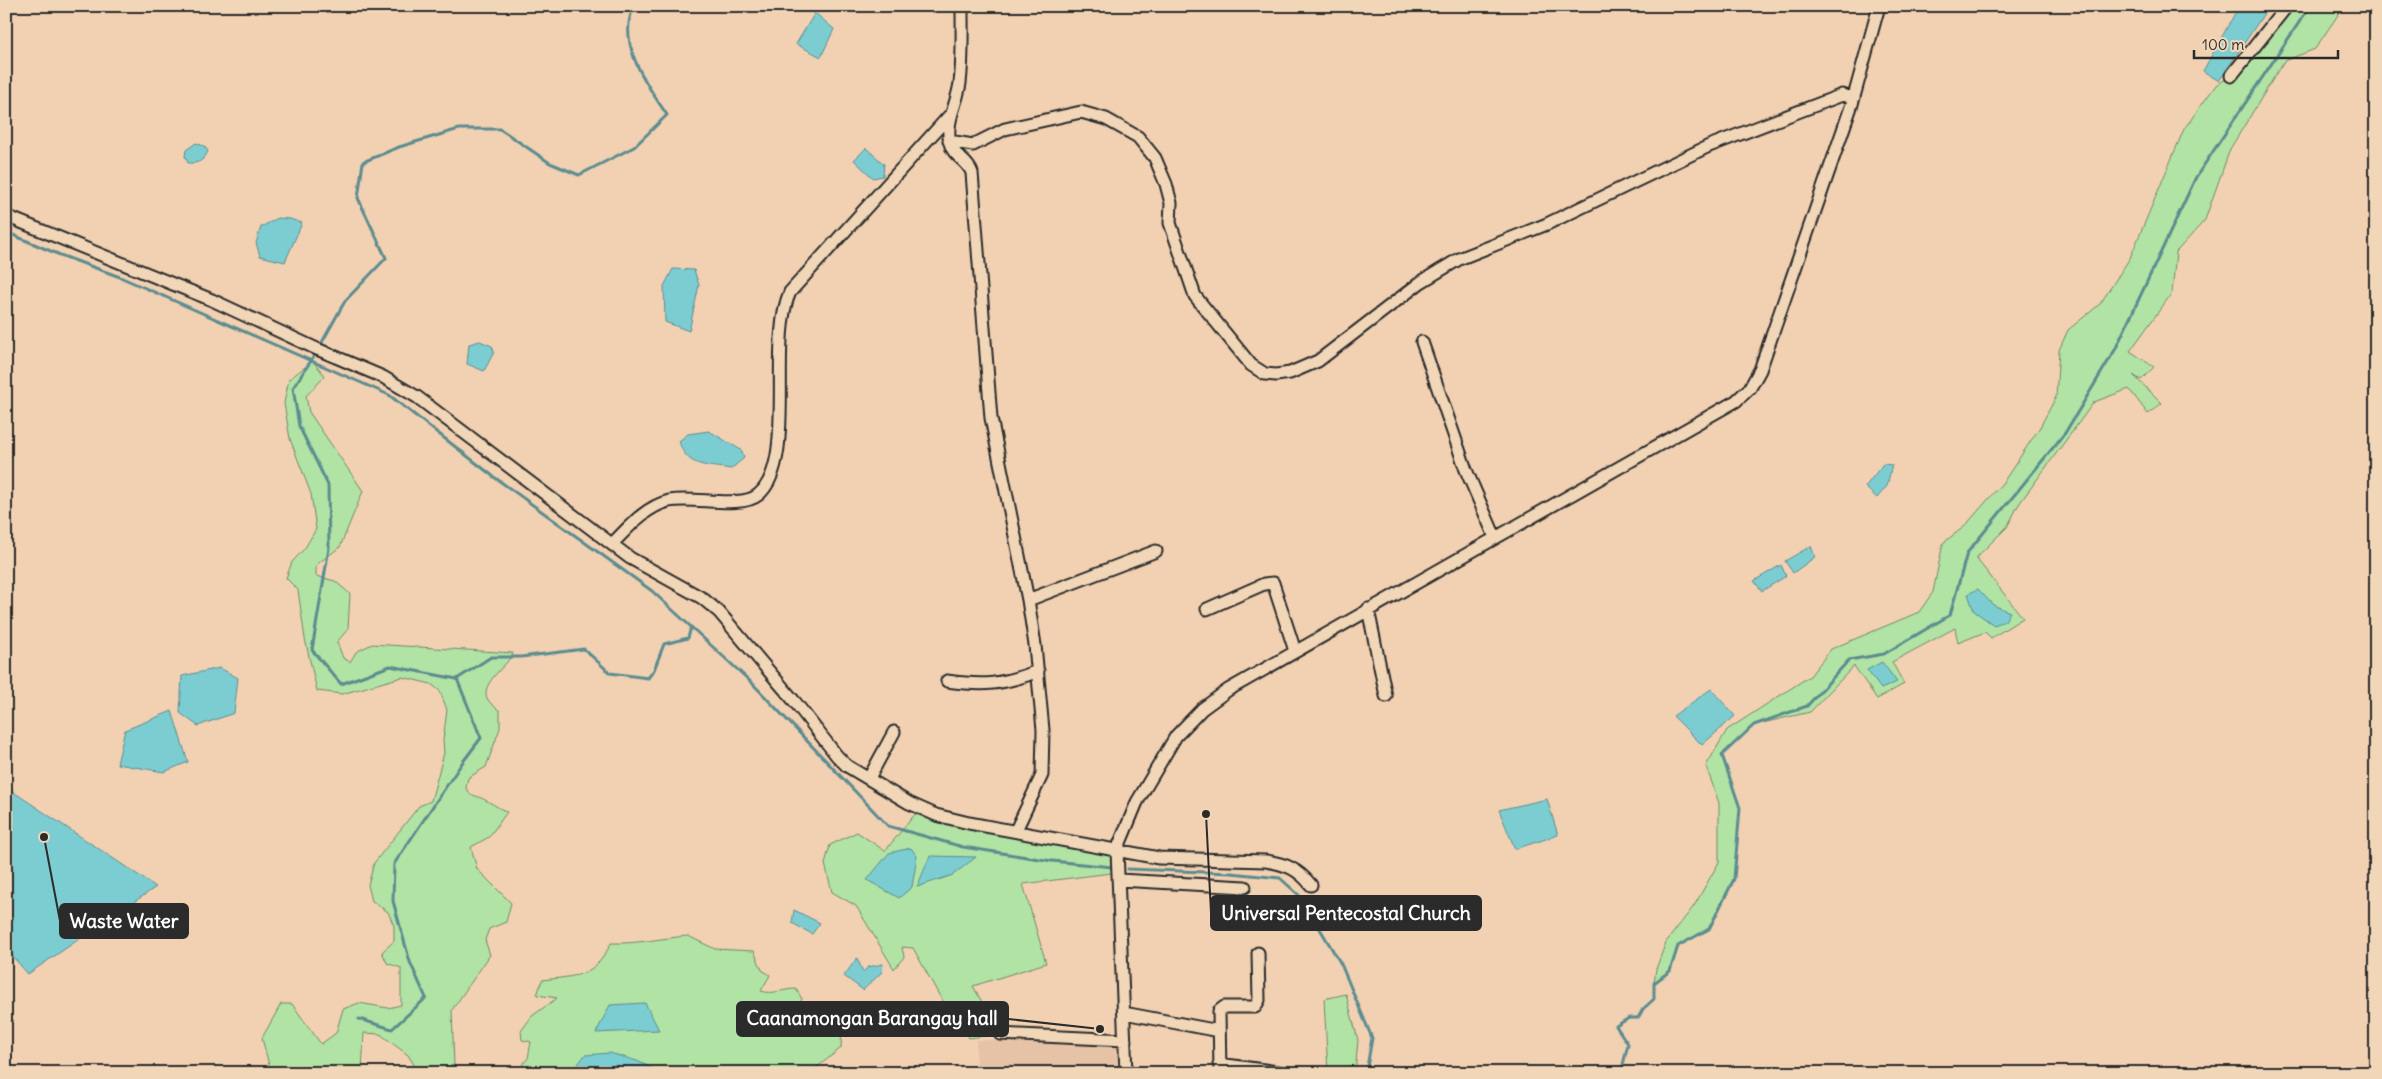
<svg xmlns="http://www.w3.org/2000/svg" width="2382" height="1079" font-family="Delius,sans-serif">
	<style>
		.built { fill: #e6c2a6 }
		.green { fill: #b1e3a4; stroke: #6e8768 }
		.water { fill: #7bcdd1; stroke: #5b8c8f }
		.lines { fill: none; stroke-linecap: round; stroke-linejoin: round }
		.stream { stroke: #5b8c8f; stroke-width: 3 }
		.minor-casing { stroke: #2b2b2b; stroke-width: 15 }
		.minor { stroke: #f1d7b8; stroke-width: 11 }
		.leader { fill: none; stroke: #2b2b2b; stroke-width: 2 }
		.callout-dot { fill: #2b2b2b; stroke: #f1d7b8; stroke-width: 2 }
		.callout { fill: #2b2b2b; stroke: #2b2b2b; stroke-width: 2 }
		.callout-label { font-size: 19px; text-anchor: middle; font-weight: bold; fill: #fff }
	</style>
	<rect width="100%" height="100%" fill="#f2d1b3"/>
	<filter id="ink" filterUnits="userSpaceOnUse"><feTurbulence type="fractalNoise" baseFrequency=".02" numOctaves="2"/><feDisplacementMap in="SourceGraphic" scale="10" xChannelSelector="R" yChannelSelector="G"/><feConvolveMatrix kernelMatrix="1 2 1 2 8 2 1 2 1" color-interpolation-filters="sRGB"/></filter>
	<g filter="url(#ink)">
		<path class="built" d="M976 1040 1118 1043 1117 1073H976Z"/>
		<path class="green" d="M2295 6H2310L2305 15 2312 6H2344L2315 49 2284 61 2230 149 2205 220 2176 252 2172 293 2130 351 2154 367 2141 380 2133 375 2162 403 2148 414 2129 389 2094 402 2019 504 2007 527 1976 558 2023 618 1991 638 1985 632 1958 643 1955 628 1892 662 1904 684 1877 699 1854 666 1810 712 1754 725 1722 755 1740 808 1734 879 1709 929 1678 946 1670 971 1654 983 1656 969 1666 942 1694 906 1719 862V803L1706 766 1727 730 1810 676 1831 649 1919 612 1933 592 1943 543 1965 526 2004 481 2040 427 2056 397 2059 350 2068 330 2100 304 2130 258 2184 129 2216 85 2231 76 2258 51Z
			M313 361 325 376 306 396 309 412 363 491 340 547 316 565V576L335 581 350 594 348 629 337 642 343 658 350 662 356 652 372 644 513 653C508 666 478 684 488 700 491 704 496 708 500 711V728L486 767 468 778 466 788 471 795C482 796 496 807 507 812L489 837 471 847 477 869 511 903 506 922 489 929 485 940 490 955 452 1010 454 1066 452 1073H419L408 1055 380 1034 364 1033 362 1073H271L262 1038 281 1004H292L321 1044 336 1033 343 1009 359 1003 388 1008 401 1005V968L387 963 382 952 394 941V926L388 912 372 901 368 885 374 863 419 806 431 801 444 753 443 740 447 710 440 691 431 684 402 677 342 694 317 691 305 639 298 590 286 578 292 562 305 548 316 529 311 494 290 439 284 403 289 379Z
			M916 813 1117 850 1119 872 1023 884 1046 963 973 986 1000 1034 969 1038 939 995 913 948 902 947 904 957 894 969 856 906 832 892 825 864 830 845 857 832 885 851Z
			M688 936 715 949 754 951 762 970 770 975 761 991C773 995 783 989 796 989L802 999 788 1026C806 1027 825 1014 842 1023L841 1048 810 1073H515L528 1058 531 1042 522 1040 521 1031 532 1016 557 998 537 995 542 980C575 976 595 978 611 943 637 944 662 938 688 936Z
			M1346 994 1358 1040 1355 1073H1328L1324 999Z"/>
		<path class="water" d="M2239 6H2269L2219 81 2203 71Z
			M815 13 834 29 821 57 796 44Z
			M196 143 204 146 208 151C205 160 198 164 188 163L185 156 186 150Z
			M866 148 884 164 883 176 873 178 854 160Z
			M278 218 290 219 302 223 285 262 260 256 256 243 261 227Z
			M673 269 694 270 699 285 689 331 665 322 664 286Z
			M480 341 492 346 494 352 484 371 467 364 469 344Z
			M709 431 741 450 744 458 731 469C707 465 686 468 679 441L688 434Z
			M1883 464 1892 465 1887 486 1877 498 1865 487Z
			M1811 546 1815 557 1793 573 1785 561Z
			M1781 565 1786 576 1762 591 1754 581Z
			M1978 589 1993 605 2010 612 2005 621 1994 625 1974 611 1968 594Z
			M1882 662 1897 682 1881 689 1867 670Z
			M220 668 238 678 234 713 198 726 180 713 182 676Z
			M1711 689 1735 716 1702 745 1673 716Z
			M172 711 188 762 164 772 117 764 125 730Z
			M6 787 156 887 28 974 6 949Z
			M1547 799 1558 835 1515 849 1499 810Z
			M911 848 917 856 912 887 899 898 867 880 889 853Z
			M930 856 976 857 953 875 917 887Z
			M794 910 820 923 812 934 792 923Z
			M857 958 863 972 868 967 883 964 882 972 863 990 844 976Z
			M645 1003 659 1030 596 1033 610 1005Z
			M610 1053 637 1061 662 1073H571L585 1055Z"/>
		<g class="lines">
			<path class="stream" d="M6 232 60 255 120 277 389 395 494 477 652 591 752 683 888 826 963 847 1052 861 1112 867
				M320 346 345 301 386 258 358 198 363 162 399 147 459 129H500L550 163 579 175 634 147 667 115C647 85 616 43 634 6
				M314 356 293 388 299 426 328 485 329 548 312 650 341 684 390 666 457 679 481 738 462 763 394 864 393 901 410 962 426 998 392 1029 359 1019
				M457 679 491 657H521L584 649 610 673 648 678 654 670 664 644 688 638 691 627
				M1128 869 1231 873 1280 878 1301 897 1341 964 1372 1038 1366 1073
				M1621 1073 1628 1044 1616 1026 1629 1018H1638L1643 1009 1654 999V983L1670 971 1678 946 1709 929 1734 879 1740 808 1722 755 1754 725 1807 706 1849 660 1884 654 1950 615 1967 553 2065 433 2115 350 2196 177 2310 6"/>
			<g class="minor-casing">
				<path id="minor" d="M962 6C962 32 963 58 960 83 957 105 945 121 950 143 953 157 968 160 972 173L991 418 1028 600 1035 645 1043 730 1042 775 1016 830
					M2231 76 2287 6
					M949 141 973 145 1005 129 1081 112 1106 119 1138 137 1155 158 1166 184 1171 203 1170 223 1195 296 1251 365 1265 374 1276 375 1290 373 1318 361 1421 282 1459 259 1547 224 1709 146 1842 95 1854 98
					M6 216 212 300 317 349 383 377 417 397 630 558 702 598 719 612 795 702 837 756 847 766 909 803 936 815 969 823 1159 858 1266 861C1286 864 1298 869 1311 885
					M1422 342 1466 470 1495 537
					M612 544C628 528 645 507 669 501 693 496 741 509 758 495 798 462 767 342 790 292L949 116
					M1028 600 1156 551
					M1207 609 1264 584 1273 583 1295 651
					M1368 609 1386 696
					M947 681C984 686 1002 685 1038 671
					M869 778 894 732
					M1119 880 1245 887
					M1124 1013 1219 1031
					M1000 1034 1125 1040
					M1219 1064 1286 1073
					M1126 1073 1117 850 1137 802 1176 736 1202 709 1228 690 1736 401 1750 388 1760 370 1852 104 1879 6
					M1220 1073 1219 1011 1224 1007H1255L1259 1000 1258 953"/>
			</g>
			<use href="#minor" class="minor"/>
		</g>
	</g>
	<path class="leader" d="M1206 814L1211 913M44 837L60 921M1100 1029L1008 1019"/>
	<g class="callout-dot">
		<circle cx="1206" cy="814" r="5"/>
		<circle cx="44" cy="837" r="5"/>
		<circle cx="1100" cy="1029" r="5"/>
	</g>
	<g class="callout">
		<rect x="1211" y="896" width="270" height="34" rx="5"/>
		<rect x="60" y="904" width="128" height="34" rx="5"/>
		<rect x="737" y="1002" width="271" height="34" rx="5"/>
	</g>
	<g class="callout-label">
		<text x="1346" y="920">Universal Pentecostal Church</text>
		<text x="124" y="928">Waste Water</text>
		<text x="872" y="1025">Caanamongan Barangay hall</text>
	</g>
	<rect width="2382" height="1079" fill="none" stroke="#f1d7b8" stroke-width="25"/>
	<rect x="12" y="12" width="2357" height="1054" fill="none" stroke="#2b2b2b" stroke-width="2" filter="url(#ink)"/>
	<path d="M2194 50v8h144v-8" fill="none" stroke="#2b2b2b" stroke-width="2.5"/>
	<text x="2202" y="50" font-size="15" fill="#2b2b2b" stroke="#f1d7b8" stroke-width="4" paint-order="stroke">100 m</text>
</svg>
